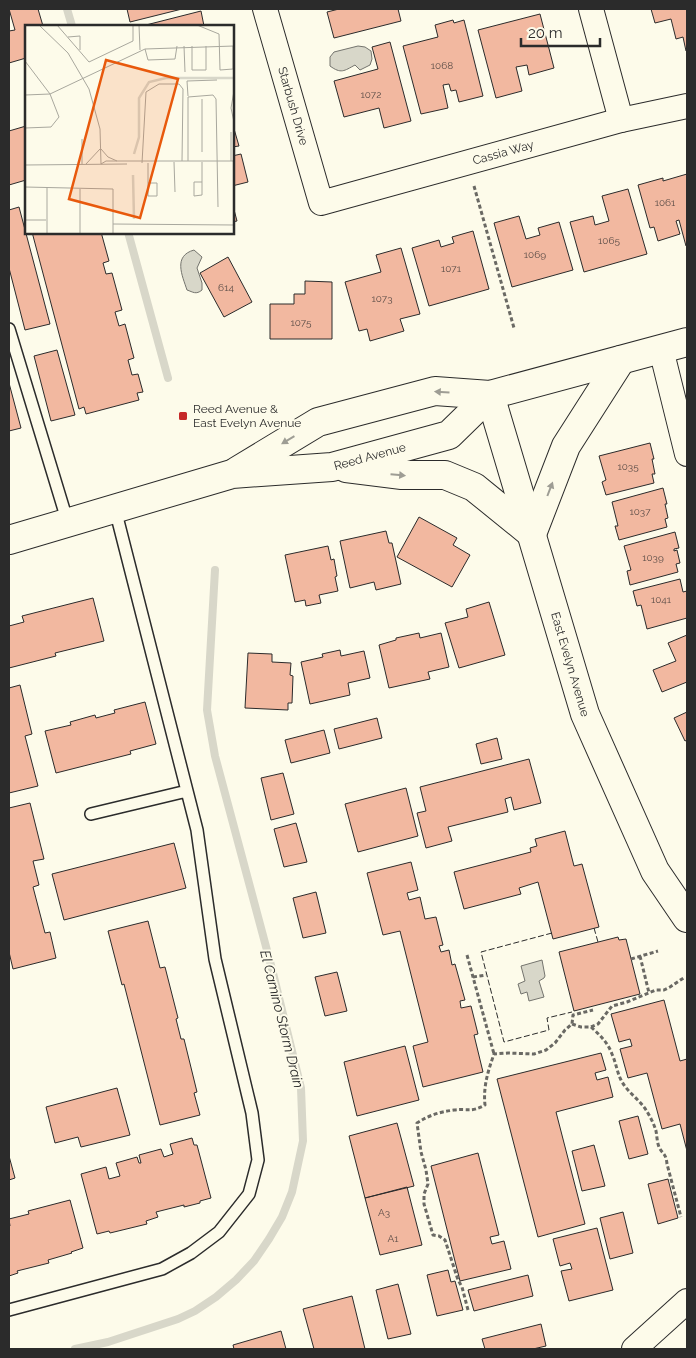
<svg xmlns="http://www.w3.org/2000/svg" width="696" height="1358" font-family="Raleway,sans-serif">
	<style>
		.water { fill: #d8d7c9; stroke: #74746e }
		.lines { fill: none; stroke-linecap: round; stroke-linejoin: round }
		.stream { stroke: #d8d7c9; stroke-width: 8 }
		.building { fill: #f2b8a0; stroke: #2b2b2b }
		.lane-casing { stroke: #2b2b2b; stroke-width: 14 }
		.street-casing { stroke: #2b2b2b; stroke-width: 26 }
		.secondary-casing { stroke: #2b2b2b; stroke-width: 30 }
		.path { stroke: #6a6964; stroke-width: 3; stroke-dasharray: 4 2.5; stroke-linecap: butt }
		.lane { stroke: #fdfbea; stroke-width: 11 }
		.street { stroke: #fdfbea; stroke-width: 24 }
		.secondary { stroke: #fdfbea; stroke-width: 28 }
		.fence { stroke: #2b2b2b; stroke-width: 1; stroke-dasharray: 6 2.5; stroke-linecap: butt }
		.oneway { fill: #9e9d94 }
		.poi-dot { fill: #c62828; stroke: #fdfbea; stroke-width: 2 }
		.labels { text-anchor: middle; stroke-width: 4; stroke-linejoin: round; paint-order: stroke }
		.number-label { font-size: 10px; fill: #5d4e48 }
		.street-label { font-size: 12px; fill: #2b2b2b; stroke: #fdfbea }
		.poi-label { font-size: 12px; fill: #2b2b2b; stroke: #fdfbea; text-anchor: start }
		.water-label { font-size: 14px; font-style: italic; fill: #2b2b2b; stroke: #fdfbea }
		.inset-river { fill: none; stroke: #d8d7c9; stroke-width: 2.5 }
		.inset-road { fill: none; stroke: #a9a89e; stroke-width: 1 }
		.view { fill: #e8590c; fill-opacity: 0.15; stroke: #e8590c; stroke-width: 2.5 }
		.inset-edge { fill: none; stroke: #2b2b2b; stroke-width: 2.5 }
	</style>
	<rect width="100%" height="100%" fill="#fdfbea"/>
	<path class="water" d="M358 46 365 47 371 51 372 59 370 65 360 70 355 65C344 71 341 74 330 66V57L334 52Z
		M194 250 202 257 197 268 202 283V290C196 295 193 292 187 290 182 275 173 256 194 250Z
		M542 960 545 976 544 978 539 981 544 997 529 1001 527 992 521 994 518 984 525 981 521 966Z"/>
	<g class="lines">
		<path class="stream" d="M67 9 72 26
			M128 232 168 378
			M75 1349 108 1342 178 1319 195 1311 216 1297 236 1280 254 1261 269 1239 282 1217 292 1192 303 1141 301 1088 272 969 215 756 207 710 215 570"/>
	</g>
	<path class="building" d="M9 9H38L43 26H26V58L9 63V29V31L15 30Z
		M127 9H182L130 22Z
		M339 9H398L401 21 334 38 327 12Z
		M651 9H687V51H686L683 37 676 39 671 19 655 23Z
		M201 11 204 26H142Z
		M540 14 554 68 529 75 527 65 516 67 522 91 496 98 478 30Z
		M453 20 454 23 464 20 483 96 459 102 456 90 451 91 449 84 443 85 448 108 421 114 403 46 438 37 435 25Z
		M390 42 411 121 384 128 379 108 344 117 334 81 378 69 372 47Z
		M232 122 239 146 232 147Z
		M26 126V180L9 185V131Z
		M241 154 248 182 232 186V156Z
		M687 174V246H686L679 220 676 221 680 234 658 241 654 227 650 228 638 185 663 178V181Z
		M628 189 647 254 584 272 570 222 593 216 595 225 609 221 602 196Z
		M232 202 237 221 232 222Z
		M19 207 50 324 25 330 9 268V210Z
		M519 216 526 239 540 235 538 228 559 222 573 270 512 287 494 223Z
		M473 231 489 289 429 306 412 248 439 240 441 247 454 243 452 237Z
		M32 232H101L109 261 103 263 106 274 112 273 122 310 115 312 119 326 125 324 134 358 128 360 132 375 138 374 143 392 137 393 139 400 86 414 84 407 79 409Z
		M401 248 420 314 400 319 404 331 370 341 367 329 359 331 345 282 381 272 376 255Z
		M228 257 252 302 224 317 200 273Z
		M305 281 332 282V339H270V304H294V294H305Z
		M57 350 75 415 51 421 34 356Z
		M9 383 21 428 9 431Z
		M650 443 654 459H652L655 474H652L654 483 606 495 602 482 606 480 599 456Z
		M663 488 667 504H665L668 518 665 519 667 527 619 540 615 526H618L612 502Z
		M419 517 457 538 453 545 470 555 452 587 397 557Z
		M386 531 389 543H392L401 584 376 590 374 582 350 588 340 541Z
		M675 532 679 548 674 549V551L677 550 680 563 676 564 678 572 630 585 627 571 631 570 624 546Z
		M328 546 331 560 334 559 337 576 335 577 338 591 319 595 321 603 306 606 305 600 295 602 285 555Z
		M680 579 683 592 687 591V618L647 629 641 605 637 606 633 591Z
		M93 598 104 641 55 653 56 656 9 668V626L24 622 22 616Z
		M489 602 505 655 459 668 445 623 468 617 466 609Z
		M419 633 420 638 441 633 449 667 428 672 430 679 389 688 379 645 396 640V638Z
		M687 635V682L662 692 653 670 676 661 668 643Z
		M340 650 341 656 364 651 370 678 348 683 350 695 310 704 301 662 323 657 322 654Z
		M248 653 272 654V662L291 663 290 675 293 676 292 703H288V710L245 708Z
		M20 685 32 734 25 736 38 786 9 793V688Z
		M145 702 156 744 130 751 131 754 56 773 45 731 71 725 70 722 95 715 96 718 115 713 114 710Z
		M687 712V740L685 741 674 718Z
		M377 718 382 738 339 749 334 729Z
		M324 730 330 753 291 763 285 740Z
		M497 738 502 759 481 764 476 744Z
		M529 759 541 803 514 810 511 797 505 799 508 812 448 827 452 841 426 848 417 813 426 811 420 787Z
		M283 773 294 814 271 820 261 778Z
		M406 788 418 836 358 852 345 804Z
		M30 803 44 859 33 861 39 885 33 887 45 933 50 932 56 958 13 969 9 952V808Z
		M296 823 307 862 284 867 274 829Z
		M565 831 574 866 582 864 599 927 553 939 538 882 519 888 521 894 464 909 454 872 531 852 530 848 537 846 535 839Z
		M174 843 186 888 64 920 52 874Z
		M411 862 418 890 407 893 409 900 420 897 425 919 436 917 443 945 439 946 441 952 449 950 452 965 455 964 465 1000 460 1001 461 1008 471 1006 478 1034 474 1035 483 1072 423 1087 413 1046 428 1042 400 931 383 935 367 873Z
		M316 892 326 933 303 938 293 898Z
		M148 921 160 968 165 967 178 1018 176 1019 181 1039H184L197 1092 194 1093 200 1115 160 1125 124 984 122 985 108 931Z
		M618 937 619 940 626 939 640 994 574 1011 559 952Z
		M337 972 347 1011 325 1016 315 977Z
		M664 1000 680 1061 687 1059V1151L680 1124 662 1129 647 1073 628 1078 620 1049 632 1046 630 1039 619 1042 611 1014Z
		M405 1046 419 1100 357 1116 344 1062Z
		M601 1053 606 1070 595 1073 597 1080 608 1077 613 1097 556 1112 585 1224 538 1237 497 1079Z
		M117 1088 130 1135 81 1147 78 1137 55 1143 46 1107Z
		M638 1116 648 1154 629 1159 619 1121Z
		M397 1123 414 1186 365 1198 349 1136Z
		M192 1138 194 1145H197L211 1198 200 1201V1203L184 1207V1205L156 1212 158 1217 146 1221 147 1224 110 1233 109 1231 97 1234 81 1174 106 1167 109 1179 120 1176 116 1163 137 1157 139 1163H141L139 1155 161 1149 164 1157 173 1154 170 1144Z
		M594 1145 605 1186 582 1191 572 1151Z
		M478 1153 499 1235 490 1237 492 1244 504 1241 511 1269 460 1281 431 1166Z
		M9 1156 15 1178 9 1180Z
		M668 1179 678 1218 658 1224 648 1184Z
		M407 1187 422 1245 380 1255 365 1198Z
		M70 1200 83 1248 71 1252 72 1253 48 1260 49 1263 17 1271 18 1273 9 1276V1226H10L9 1219 29 1214 28 1211Z
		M623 1212 633 1253 610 1259 600 1218Z
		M597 1228 613 1290 569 1301 561 1271 572 1269 570 1263 560 1266 553 1239Z
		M448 1270 451 1282 455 1281 463 1310 437 1316 427 1275Z
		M528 1275 533 1296 474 1311 468 1290Z
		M398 1284 411 1334 388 1339 376 1290Z
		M352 1296 365 1349H314L303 1309Z
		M541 1324 546 1346 533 1349H485L482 1339Z
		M281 1331 286 1349H234L233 1345Z"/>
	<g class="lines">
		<g class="lane-casing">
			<path id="lane" d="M9 329 68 523
				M91 814 187 791
				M9 1310 162 1269 191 1253 219 1232 249 1194 258 1160 252 1113 215 959 197 830 115 509"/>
		</g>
		<g class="street-casing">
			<g id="street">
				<path id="s1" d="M265 9 321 203 621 120 687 106"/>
				<path d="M591 9 621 120"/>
				<path d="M661 349 687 454"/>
				<path d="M634 1349 687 1301"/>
			</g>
		</g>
		<g class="secondary-casing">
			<g id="secondary">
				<path id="s2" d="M490 395 585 714 655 871 687 918"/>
				<path d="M346 468 402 475H445L474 487 532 534"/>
				<path d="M237 471 318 422 435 391 490 395 687 342"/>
				<path d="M532 534 566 446 621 360"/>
				<path id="s3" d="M9 540 232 474 332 467 449 435 490 395"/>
			</g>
		</g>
		<path class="path" d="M474 186 514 328
			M467 955 494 1054
			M640 956 649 993
			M631 959 658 951
			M473 977 486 975
			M572 1024 581 1027H591L598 1024 612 1006 627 1002 656 990H664L670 987 685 977
			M591 1027C600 1035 608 1043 612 1054 616 1063 617 1072 621 1080 627 1092 639 1099 646 1110 650 1116 654 1124 656 1131 657 1136 657 1142 659 1147 663 1155 666 1153 667 1164L681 1217
			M468 1310 462 1287 458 1280 445 1240 439 1236 433 1235 424 1204V1194L428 1184 426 1170 421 1152 417 1123C429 1115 440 1112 454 1110 469 1108 470 1113 485 1105 483 1087 488 1071 494 1054L508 1053 534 1054 546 1050 555 1043 565 1030 572 1024 573 1015 593 1010"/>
		<use href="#lane" class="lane"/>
		<use href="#street" class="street"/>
		<use href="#secondary" class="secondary"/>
		<path class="fence" d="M594 928 598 942
			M552 933 481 952 504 1042 549 1030 547 1018 572 1012"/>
	</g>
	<defs><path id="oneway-solid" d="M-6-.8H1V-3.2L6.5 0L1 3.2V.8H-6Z" transform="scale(1.25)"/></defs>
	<g class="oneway">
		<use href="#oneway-solid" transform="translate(442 392) rotate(-177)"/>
		<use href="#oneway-solid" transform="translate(288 440) rotate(149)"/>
		<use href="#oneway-solid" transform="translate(398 475) rotate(5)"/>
		<use href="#oneway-solid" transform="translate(550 489) rotate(-69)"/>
	</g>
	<rect class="poi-dot" x="178" y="411" width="10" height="10" rx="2.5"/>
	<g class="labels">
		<g class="number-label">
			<text x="442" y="69">1068</text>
			<text x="371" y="98">1072</text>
			<text x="665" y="206">1061</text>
			<text x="609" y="244">1065</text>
			<text x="535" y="258">1069</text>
			<text x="451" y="272">1071</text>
			<text x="226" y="291">614</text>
			<text x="382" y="302">1073</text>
			<text x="301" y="326">1075</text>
			<text x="628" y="470">1035</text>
			<text x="640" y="515">1037</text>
			<text x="653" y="561">1039</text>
			<text x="661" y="603">1041</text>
			<text x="384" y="1216">A3</text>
			<text x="393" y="1242">A1</text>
		</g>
		<g class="street-label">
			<text dy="4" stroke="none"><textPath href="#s1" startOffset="101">Starbush Drive</textPath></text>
			<text dy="4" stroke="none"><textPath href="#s1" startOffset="391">Cassia Way</textPath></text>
			<text dy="4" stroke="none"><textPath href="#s3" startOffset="372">Reed Avenue</textPath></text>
			<text dy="4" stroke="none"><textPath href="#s2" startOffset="281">East Evelyn Avenue</textPath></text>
		</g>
		<g class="poi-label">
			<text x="193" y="413">Reed Avenue &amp;<tspan x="193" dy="14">East Evelyn Avenue</tspan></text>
		</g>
		<g class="water-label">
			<text transform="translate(282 1019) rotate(76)" y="5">El Camino Storm Drain</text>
		</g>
	</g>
	<g transform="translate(25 25)">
		<rect width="209" height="209" fill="#fdfbea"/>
		<path class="inset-river" d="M109 129 114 112V73L124 57 141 53H209M108 150 109 194"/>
		<path class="inset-road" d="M14 0 43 28 64 64 75 104 76 139M32 0 64 37 108 16V0M114 0 115 25M172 0 194 9 195 45 208 44V21M43 12 55 11V25M159 21 160 47M167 21V45H181V21M120 24 123 35 150 34 152 21M0 36 25 69 34 92 26 102 0 103M209 66 206 83 209 97M0 70 25 69 120 24 209 21M163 71 162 56 192 55M177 74V127M206 107V136M76 124 83 132 92 136M163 136V72L188 70 191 74 193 182M149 137 150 167M177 137V170L169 171V157H177M117 138 121 67 134 59H154L158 64 157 136M123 138V171H132V158H123M57 139V114M61 139 75 124M76 139 81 136H209M0 140 102 139M0 162 88 164V208M55 164V208M0 195H21M88 199 209 200M22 208V162"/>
		<path class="view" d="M81 35 153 54 115 193 44 174Z"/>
		<rect width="209" height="209" class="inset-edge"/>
	</g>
	<rect width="696" height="1358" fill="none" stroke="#2b2b2b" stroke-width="20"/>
	<path d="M521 38v8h79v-8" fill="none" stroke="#2b2b2b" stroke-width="2.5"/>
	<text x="528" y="38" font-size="15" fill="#2b2b2b" stroke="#fdfbea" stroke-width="4" paint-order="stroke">20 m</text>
</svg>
